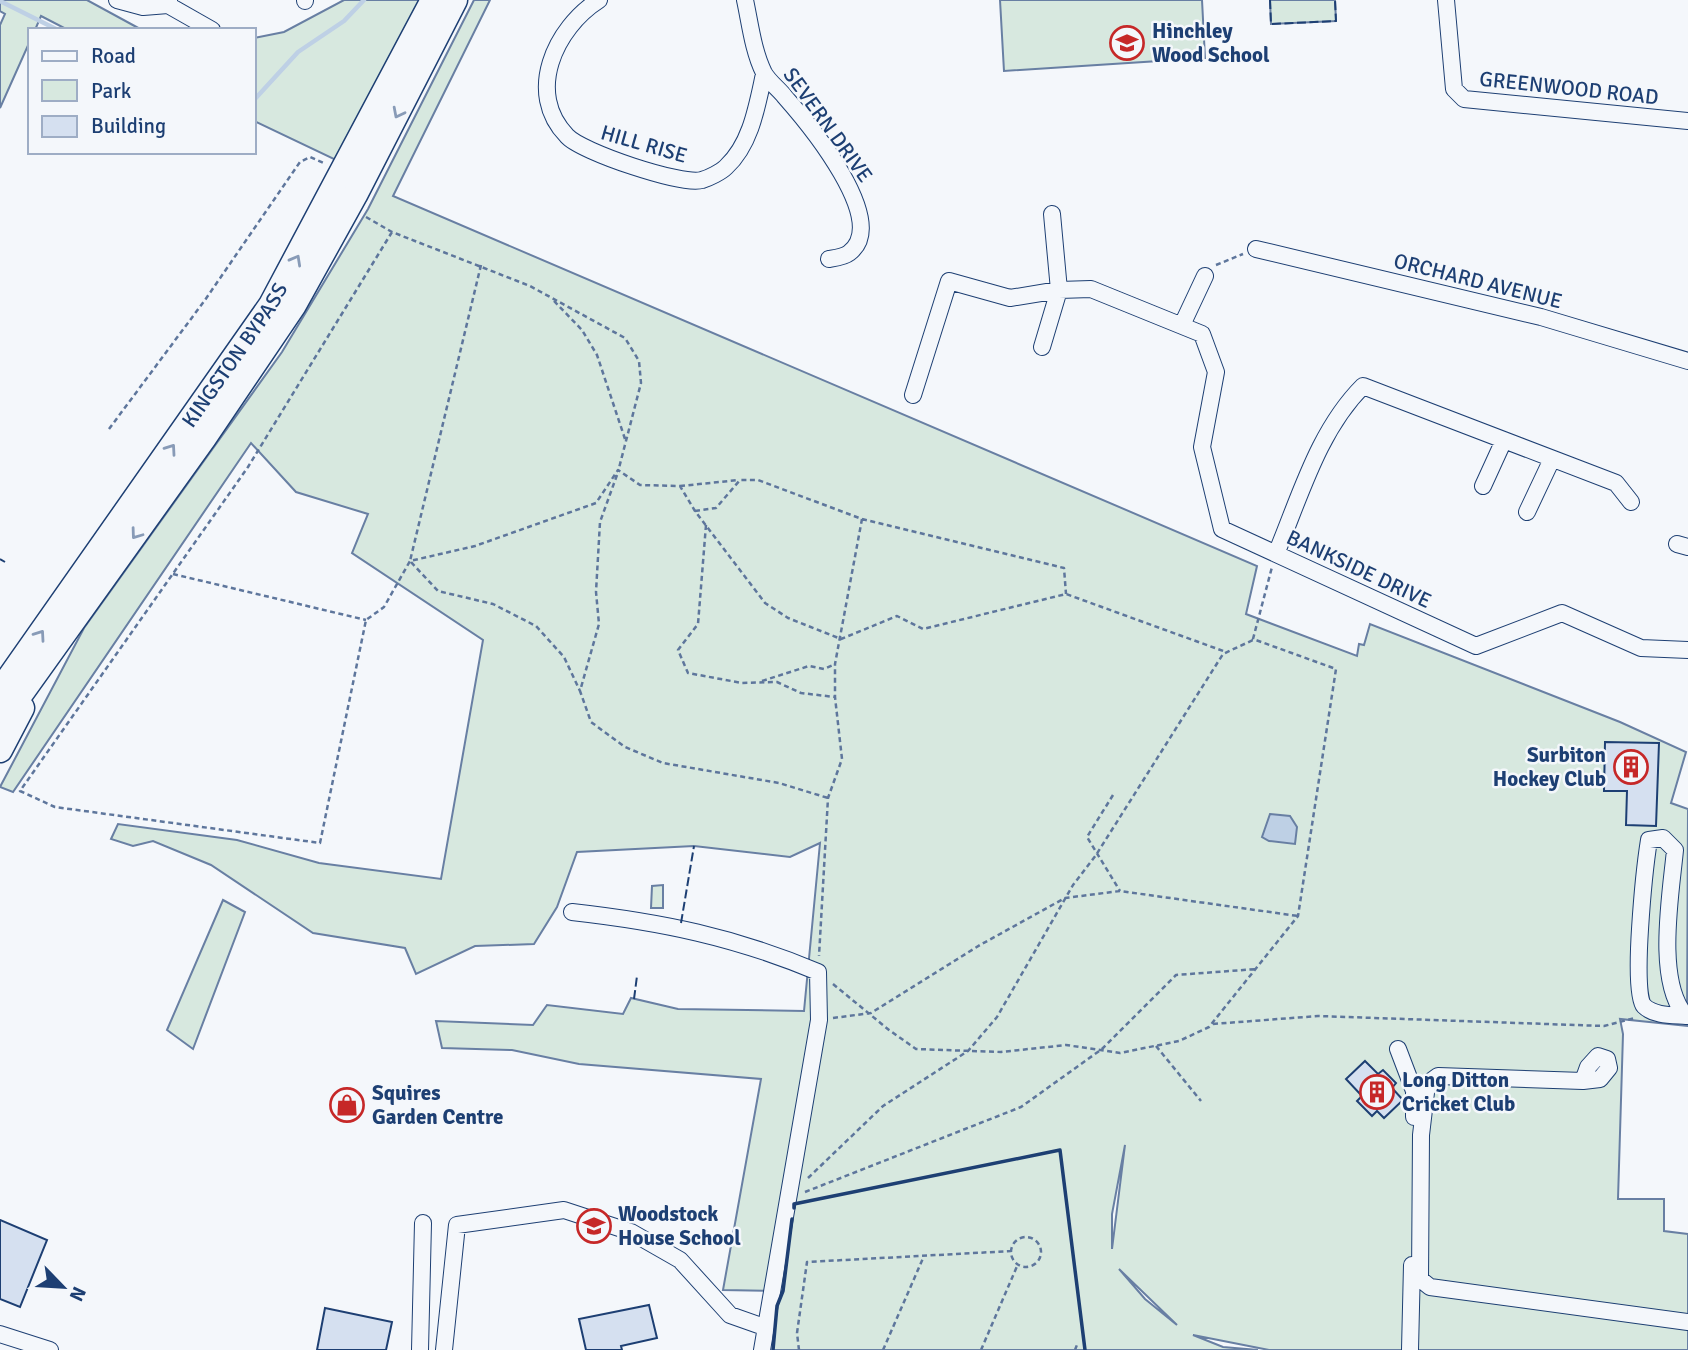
<svg xmlns="http://www.w3.org/2000/svg" width="1688" height="1350" font-family="Signika,sans-serif">
	<style>
		.green { fill: #d7e8df; stroke: #687fa3; stroke-width: 2; fill-rule: evenodd }
		.water { fill: #bed0e5; stroke: #687fa3; stroke-width: 2 }
		.lines { fill: none; stroke-linecap: round; stroke-linejoin: round }
		.stream { stroke: #bed0e5; stroke-width: 4.5 }
		.building { fill: #d5e0f0; stroke: #1d3f73; stroke-width: 2 }
		.minor-casing { stroke: #1d3f73; stroke-width: 18 }
		.highway-casing { stroke: #1d3f73; stroke-width: 27 }
		.path { stroke: #5e769c; stroke-width: 2.5; stroke-dasharray: 5 3.5; stroke-linecap: butt }
		.minor { stroke: #f4f7fb; stroke-width: 16 }
		.highway { stroke: #f4f7fb; stroke-width: 24 }
		.fence { stroke: #1d3f73; stroke-width: 2; stroke-dasharray: 9 3.5; stroke-linecap: butt }
		.wall { stroke: #1d3f73; stroke-width: 3.5 }
		.oneway { stroke: #889bb7 }
		.labels { text-anchor: middle; stroke-width: 5; stroke-linejoin: round; paint-order: stroke }
		.poi-label { font-size: 21px; font-weight: bold; fill: #1d3f73; stroke: #f4f7fb; text-anchor: start }
		.street-label { font-size: 21px; fill: #1d3f73; stroke: #f4f7fb }
	</style>
	<rect width="100%" height="100%" fill="#f4f7fb"/>
	<path class="green" d="M0 0H87L142 30H68L41 16 35 30H30V41L0 108V25L5 14 0 11Z
		M344 0H422L338 161 254 121V38L284 32Z
		M474 0H490L393 196 1257 566 1246 614 1357 656 1359 644 1364 645 1370 624 1620 722 1686 752 1671 803 1688 809 1687 1026 1620 1019 1623 1034 1618 1199H1664V1231L1688 1234V1350H1269L1193 1335 1223 1347 1258 1350H773L777 1306 783 1291 723 1290 761 1079 579 1064 512 1050 442 1048 436 1021 533 1025 547 1005 623 1014 631 998 678 1009 804 1011 820 843 790 857 694 846 577 852 557 907 534 944 475 946 416 974 405 948 313 933 211 865 153 841 133 846 111 839 118 824 237 840 319 863 441 879 483 640 352 553 368 514 296 492 251 443 13 792 0 787 84 628 282 352 368 209ZM1125 1145 1112 1249V1214ZM1119 1269 1177 1325 1145 1299Z
		M1000 0H1202L1205 58 1004 71Z
		M1270 0H1335L1336 21 1271 24Z
		M663 885V908H651L652 886Z
		M223 900 245 912 193 1049 167 1030Z"/>
	<path class="water" d="M1270 814 1290 816 1297 827 1295 844 1269 841 1262 837Z"/>
	<g class="lines">
		<path class="stream" d="M0 1 58 30
			M254 100 298 52 344 21 364 0"/>
	</g>
	<path class="building" d="M1605 742 1659 743 1656 826 1626 825 1627 791H1604Z
		M1365 1061 1378 1074 1383 1070 1396 1083 1392 1088 1403 1100 1384 1118 1377 1111 1372 1116 1357 1101 1362 1096 1346 1079Z
		M0 1220 47 1240 20 1307 0 1299Z
		M649 1305 657 1338 621 1346 622 1350H586L579 1319Z
		M325 1308 392 1322 386 1350H317Z"/>
	<g class="lines">
		<g class="minor-casing">
			<path id="minor" d="M117 0 143 7 168 5
				M169 0 168 5 212 30
				M599 0C555 28 525 93 567 136 581 152 683 186 702 180 709 178 721 172 726 167 751 144 757 106 764 74
				M745 0C750 23 753 51 764 73 769 82 779 89 785 97 808 123 891 222 849 253 844 257 835 258 829 259
				M1446 0 1454 89 1464 99 1688 121
				M305 1V0
				M1256 249 1541 317 1688 361
				M1182 325 1205 276
				M1042 347 1059 290 1052 214
				M913 395 949 281 1010 298 1059 290 1091 289 1202 334 1216 372 1202 447 1222 529 1476 646 1562 613 1641 648 1688 650
				M1483 486 1504 440
				M1527 512 1552 459
				M1677 544 1688 547
				M1276 554C1300 497 1318 431 1363 386L1616 483 1631 502
				M572 912C661 922 735 937 818 972L819 1020 762 1350
				M1686 1016C1655 982 1671 893 1675 850L1663 838 1649 840C1645 865 1631 992 1644 1006 1654 1016 1673 1015 1686 1016H1688
				M1398 1049 1414 1091V1117
				M1583 1081 1588 1067 1598 1056 1607 1059 1609 1068 1600 1079 1583 1081 1438 1076 1427 1084 1421 1135 1420 1279 1430 1287 1688 1322
				M0 1334 50 1350
				M420 1350 423 1223
				M444 1350 457 1225 564 1210 631 1232 680 1260 730 1315 764 1327
				M1410 1350 1412 1265"/>
		</g>
		<g class="highway-casing">
			<g id="highway">
				<path id="s1" d="M0 691 271 305 433 0"/>
				<path d="M0 723 204 438 294 305 355 195 455 0"/>
				<path d="M0 750 22 708"/>
			</g>
		</g>
		<path class="path" d="M366 217 392 232 530 286 625 338 639 361 641 383 619 468
			M392 232 248 467 20 791 55 807 320 843 366 620 384 607 410 561 475 546 596 503 618 470 640 485 680 486 695 511 765 603 788 618 841 639 897 616 923 629 1066 594 1226 652
			M481 265 410 561 438 591 493 604 536 626 564 657 580 691
			M1216 265 1243 254
			M554 301 582 330 597 355 626 442
			M109 429 205 300 300 162 310 157 326 164
			M617 475 600 522 596 592 599 624 580 691 591 722 625 747 663 763 779 783 828 798
			M680 486 739 480
			M695 511 716 508 740 480H758L862 519 835 664V697L842 759 828 798 819 956
			M862 519 1064 568 1066 594
			M706 525 698 624 678 650 688 673 742 683 777 682 801 693 835 697
			M173 574 366 620
			M762 681 809 666 824 669 835 664
			M1113 795 1087 837 1120 891
			M833 984 889 1030 916 1049 1001 1052 1066 1045 1120 1053 1179 1041 1209 1027 1298 916 1336 669 1253 639 1272 567
			M833 1018 871 1013 980 945 1065 898 1120 891 1298 916
			M1213 1024 1318 1016 1604 1026 1635 1018
			M1156 1046 1201 1101
			M808 1178 883 1106 968 1051 997 1017 1073 885 1096 855 1223 654 1253 640
			M805 1192 1021 1107 1102 1049 1176 975 1257 969
			M1011 1252a15 15 0 1 1 30 0a15 15 0 1 1-30 0Z
			M799 1350 797 1333 807 1262 1012 1251
			M883 1350 924 1256
			M981 1350 1018 1264
			M1075 1350 1078 1342"/>
		<use href="#minor" class="minor"/>
		<use href="#highway" class="highway"/>
		<path class="fence" d="M1270 0 1271 24 1336 21 1335 0
			M0 559 5 562
			M681 923 694 846
			M634 999 637 976"/>
		<path class="wall" d="M794 1208V1204L1060 1150 1085 1350
			M773 1350 777 1306 783 1291 792 1219"/>
	</g>
	<defs><path id="oneway-chevron" d="M-2-3.5L2.5 0L-2 3.5" fill="none" stroke-width="1.6" stroke-linecap="round" stroke-linejoin="round" transform="scale(1.75)"/></defs>
	<g class="oneway">
		<use href="#oneway-chevron" transform="translate(398 113) rotate(117)"/>
		<use href="#oneway-chevron" transform="translate(296 260) rotate(-61)"/>
		<use href="#oneway-chevron" transform="translate(171 449) rotate(-55)"/>
		<use href="#oneway-chevron" transform="translate(136 534) rotate(126)"/>
		<use href="#oneway-chevron" transform="translate(40 635) rotate(-55)"/>
	</g>
	<defs>
		<g id="school-ring" transform="scale(1.75)"><circle r="9.5" fill="#f4f7fb" stroke="#c62828" stroke-width="1.5"/><path d="M0-5L7-2L0 1L-7-2ZM-4 1L0 2.5L4 1V4Q0 6-4 4Z" fill="#c62828"/></g>
		<g id="building-ring" transform="scale(1.75)"><circle r="9.5" fill="#f4f7fb" stroke="#c62828" stroke-width="1.5"/><path d="M-4-6H4V6H1V3H-1V6H-4ZM-2.5-4.3h1.7v1.8h-1.7ZM.8-4.3h1.7v1.8H.8ZM-2.5-1h1.7V.8h-1.7ZM.8-1h1.7V.8H.8Z" fill="#c62828"/></g>
		<g id="shop-ring" transform="scale(1.75)"><circle r="9.5" fill="#f4f7fb" stroke="#c62828" stroke-width="1.5"/><path d="M-5-2.5h2.3a2.7 3.5 0 0 1 5.4 0H5L5.5 6h-11ZM-1.5-2.5h3a1.5 2.3 0 0 0-3 0Z" fill="#c62828"/></g>
	</defs>
	<g fill-rule="evenodd">
		<use href="#school-ring" x="1127" y="43"/>
		<use href="#building-ring" x="1631" y="767"/>
		<use href="#building-ring" x="1377" y="1092"/>
		<use href="#shop-ring" x="347" y="1105"/>
		<use href="#school-ring" x="594" y="1226"/>
	</g>
	<g class="labels">
		<g class="poi-label">
			<text x="1152" y="38">Hinchley<tspan x="1152" dy="24">Wood School</tspan></text>
			<text x="1606" y="762" text-anchor="end">Surbiton<tspan x="1606" dy="24">Hockey Club</tspan></text>
			<text x="1402" y="1087">Long Ditton<tspan x="1402" dy="24">Cricket Club</tspan></text>
			<text x="372" y="1100">Squires<tspan x="372" dy="24">Garden Centre</tspan></text>
			<text x="618" y="1221">Woodstock<tspan x="618" dy="24">House School</tspan></text>
		</g>
		<g class="street-label">
			<text transform="translate(1569 88) rotate(6)" y="7">GREENWOOD ROAD</text>
			<text transform="translate(828 125) rotate(54)" y="7">SEVERN DRIVE</text>
			<text transform="translate(644 144) rotate(16)" y="7">HILL RISE</text>
			<text transform="translate(1478 281) rotate(14)" y="7">ORCHARD AVENUE</text>
			<text dy="7" stroke="none"><textPath href="#s1" startOffset="410">KINGSTON BYPASS</textPath></text>
			<text transform="translate(1359 569) rotate(25)" y="7">BANKSIDE DRIVE</text>
		</g>
	</g>
	<rect x="28" y="28" width="228" height="126" fill="#f4f7fb" stroke="#9eadc5" stroke-width="2"/>
	<rect x="42" y="51" width="35" height="10" fill="#f4f7fb" stroke="#9eadc5" stroke-width="2"/>
	<text x="91" y="63" font-size="21" fill="#1d3f73">Road</text>
	<rect x="42" y="80" width="35" height="21" fill="#d7e8df" stroke="#9eadc5" stroke-width="2"/>
	<text x="91" y="98" font-size="21" fill="#1d3f73">Park</text>
	<rect x="42" y="116" width="35" height="21" fill="#d5e0f0" stroke="#9eadc5" stroke-width="2"/>
	<text x="91" y="133" font-size="21" fill="#1d3f73">Building</text>
	<g transform="translate(63 1287) rotate(115)" stroke="#f4f7fb" stroke-width="5" paint-order="stroke">
	<path d="M0-5L12 26L0 18L-12 26Z" fill="#1d3f73"/>
	<text y="-10" font-size="19" font-weight="bold" text-anchor="middle" fill="#1d3f73">N</text>
	</g>
</svg>
